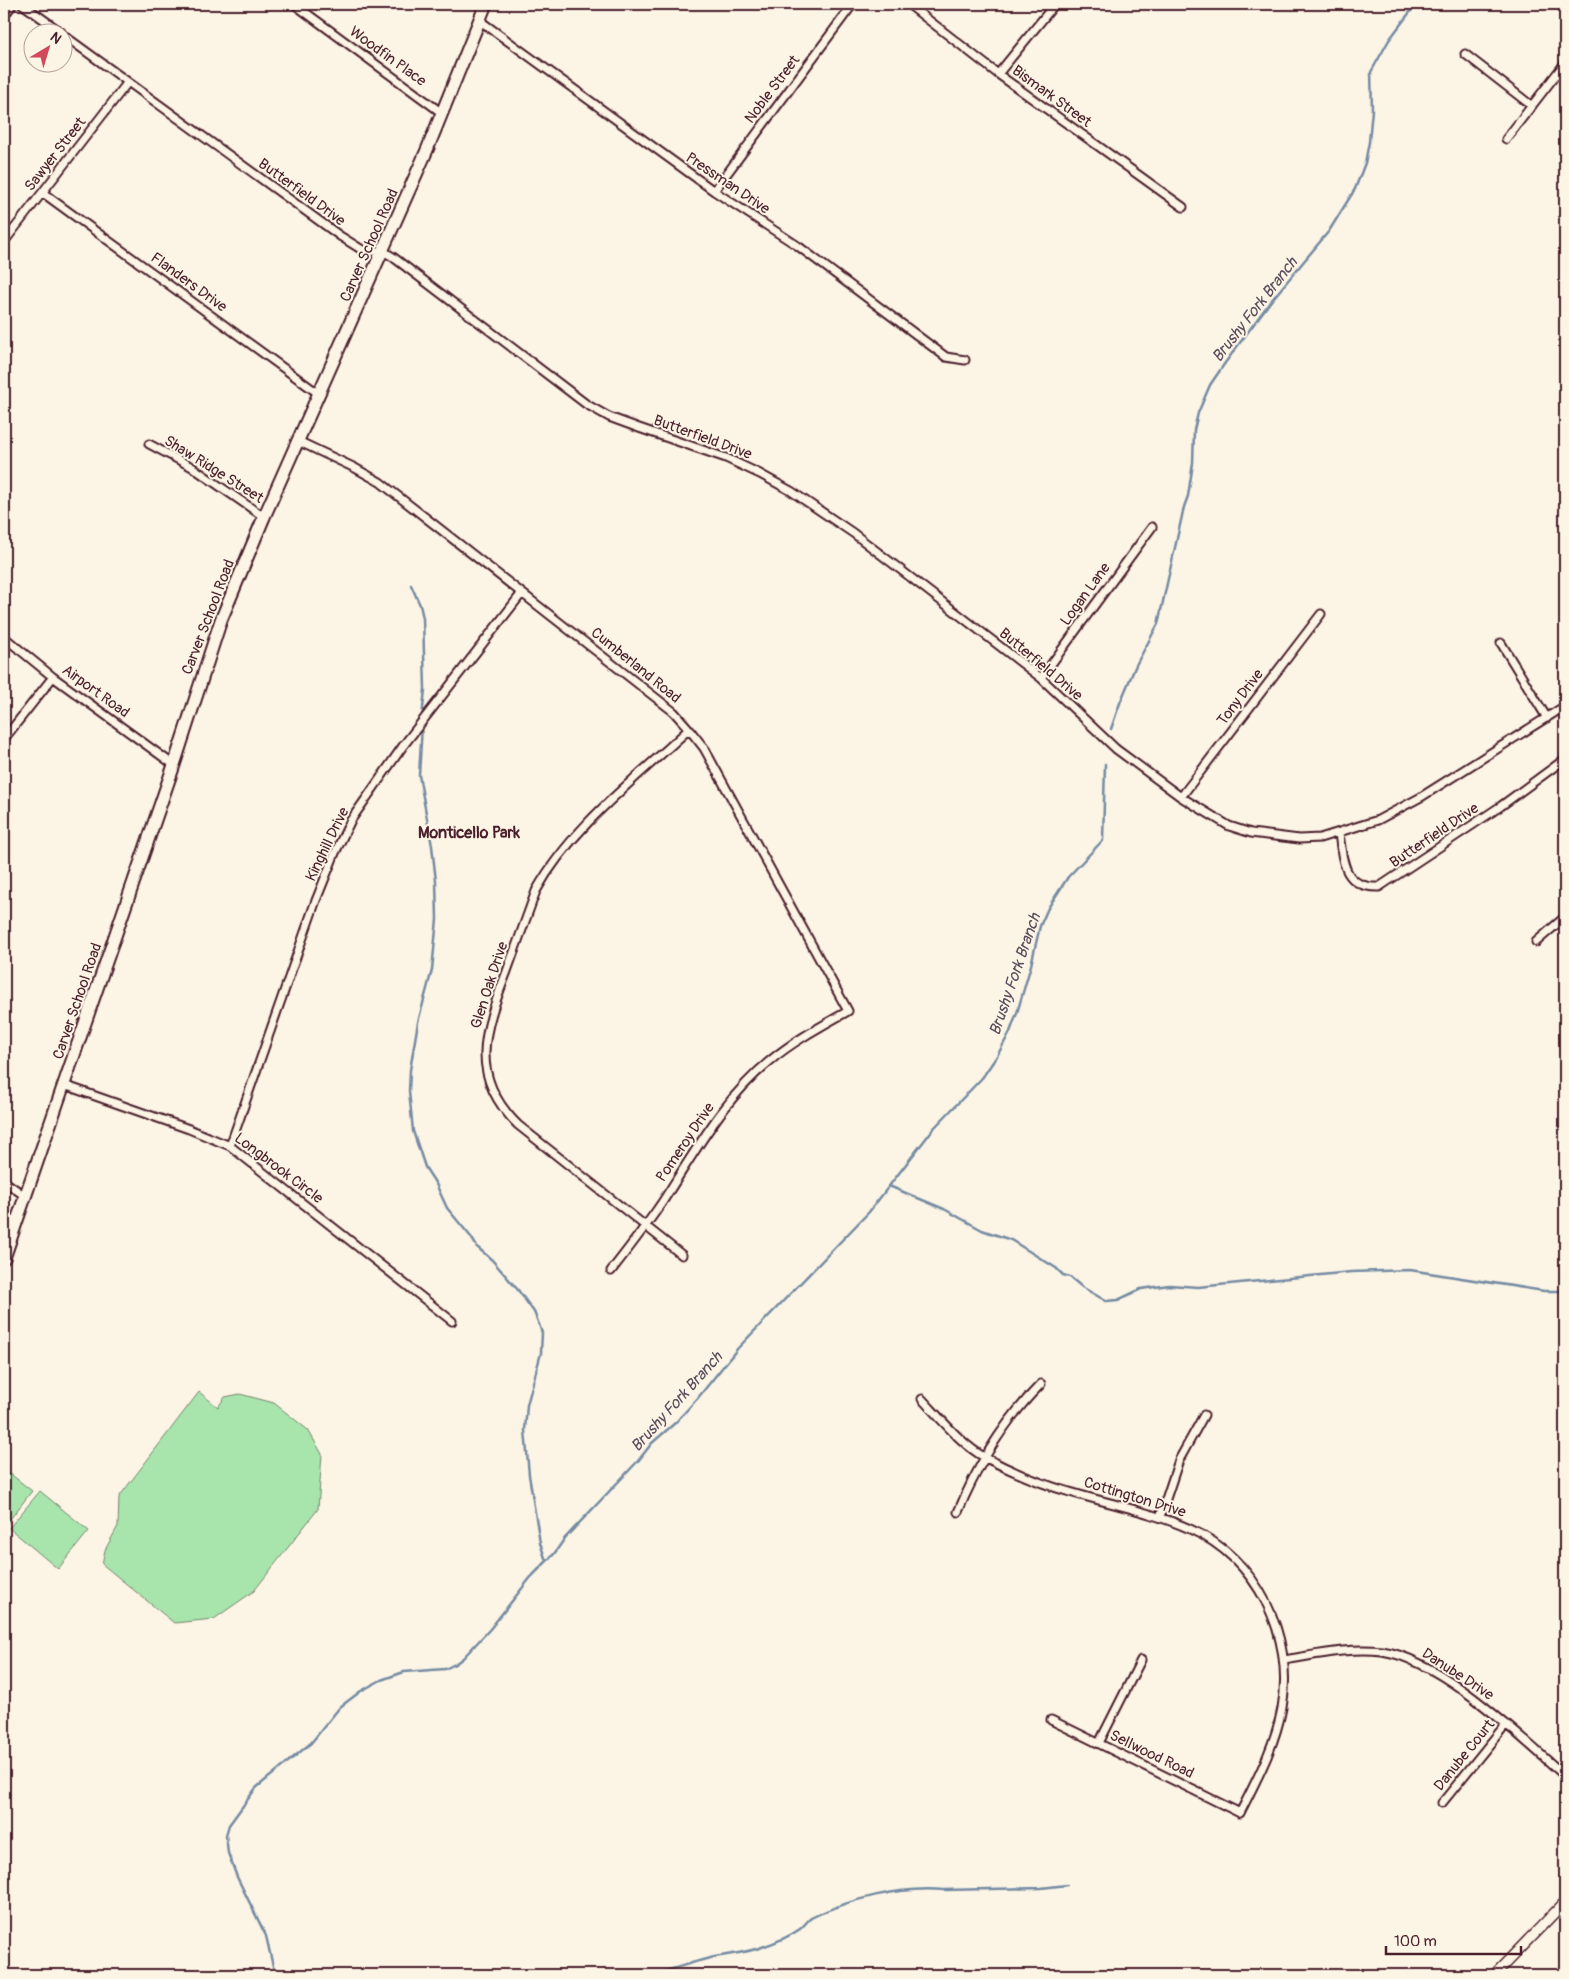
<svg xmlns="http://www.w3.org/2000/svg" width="1569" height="1979" font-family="Pangolin,sans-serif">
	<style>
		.green { fill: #a7e5ad; stroke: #78826c }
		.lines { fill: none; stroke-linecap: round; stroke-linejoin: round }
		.stream { stroke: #758ba3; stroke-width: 2.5 }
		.minor-casing { stroke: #4a1f2b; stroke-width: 11 }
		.tertiary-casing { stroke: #4a1f2b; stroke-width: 12 }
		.primary-casing { stroke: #4a1f2b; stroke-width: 15 }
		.minor { stroke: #fcf5e5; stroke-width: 7 }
		.tertiary { stroke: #fcf5e5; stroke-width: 9 }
		.primary { stroke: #fcf5e5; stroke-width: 11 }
		.labels { text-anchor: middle; stroke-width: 4; stroke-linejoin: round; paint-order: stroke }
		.street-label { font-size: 15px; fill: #4a1f2b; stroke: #fcf5e5 }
		.water-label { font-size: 16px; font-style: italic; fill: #5c4c5d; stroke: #fcf5e5 }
		.neighbourhood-label { font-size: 16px; font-weight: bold; fill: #4a1f2b; stroke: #fcf5e5 }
	</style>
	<rect width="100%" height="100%" fill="#fcf5e5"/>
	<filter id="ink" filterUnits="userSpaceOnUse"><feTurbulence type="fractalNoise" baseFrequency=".02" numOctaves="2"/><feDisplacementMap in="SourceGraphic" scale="10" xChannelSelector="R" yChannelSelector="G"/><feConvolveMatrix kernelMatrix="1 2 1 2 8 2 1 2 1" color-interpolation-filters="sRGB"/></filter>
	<g filter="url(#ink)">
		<path class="green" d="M199 1392 218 1407 225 1397 240 1394 274 1403 308 1430 322 1454 318 1509 254 1591 214 1619 174 1623 102 1564 105 1550 118 1526 119 1497Z
			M4 1469 32 1491 4 1527Z
			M40 1491 89 1531 58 1569 9 1528Z"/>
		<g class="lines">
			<path class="stream" d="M411 585 420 605 423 618 425 689 422 718
				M422 726 419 775 432 846 436 881 437 919 432 970 418 1022 410 1070 409 1091 413 1131 425 1167 436 1184 447 1208 471 1237 477 1247 492 1260 518 1290 534 1312 540 1327 542 1333 541 1353 527 1405 525 1430 529 1475 540 1543 546 1561
				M1111 729 1120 703 1136 665 1158 624 1184 507 1188 496 1193 463 1194 430 1198 413 1210 385 1225 363 1270 302 1329 231 1355 189 1365 163 1369 142 1372 110 1371 72 1389 40 1416 4
				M889 1186 944 1209 982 1230 1011 1240 1056 1268 1063 1275 1070 1277 1082 1287 1106 1301 1118 1300 1141 1289 1169 1285 1198 1287 1351 1272 1410 1270 1544 1291H1565
				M275 1975 266 1936 237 1877 228 1853 226 1835 229 1825 256 1788 311 1743 340 1707 361 1691 381 1680 404 1672 445 1669 455 1664 463 1658 490 1629 531 1577 554 1554 565 1538 638 1461 652 1443 675 1423 697 1399 738 1348 869 1212 934 1128 982 1078 997 1056 1010 1032 1017 1013 1031 965 1040 926 1048 908 1068 877 1103 840 1105 764
				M647 1975C667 1972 686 1964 706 1959 724 1954 744 1954 762 1947 774 1943 790 1936 800 1929 804 1926 807 1921 811 1918 848 1899 902 1886 944 1890L1041 1888 1067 1885"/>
			<g class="minor-casing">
				<path id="minor" d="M22 4 61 32
					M294 4 442 113
					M908 4 998 74 1183 207
					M4 16 13 4
					M479 20 714 191 798 246 946 357 965 360
					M62 34 340 236 364 251H383L393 257 586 404 609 417 639 428 726 458 760 474 791 491 853 533 1041 678 1116 749 1181 797 1229 826 1251 833 1299 839 1320 838 1378 820 1421 797 1565 706
					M1465 54 1532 106
					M998 74 1055 4
					M1506 139 1565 63
					M714 191 853 4
					M43 193 319 394
					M4 242 128 82
					M298 441 355 468 380 482 674 712 689 729 704 748 848 1011C822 1026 795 1040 771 1060 724 1098 696 1150 663 1201 647 1225 629 1248 611 1271
					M149 444 192 467 264 517
					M4 637 53 677 174 765
					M1501 643 1547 718
					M1041 678 1152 527
					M4 739 53 677
					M1181 797 1321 614
					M1339 833C1343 861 1343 888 1379 887L1501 806 1565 759
					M1536 942 1565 917
					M64 1085 189 1129 230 1146 452 1321
					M230 1146 315 903 335 853 351 820 403 746 522 593
					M4 1181 25 1196
					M682 1255 518 1125C468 1076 484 1031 506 974 516 946 526 919 536 891 572 826 636 779 689 729
					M922 1399C940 1418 963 1446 986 1458 1013 1472 1041 1484 1070 1492 1110 1504 1152 1512 1190 1529 1257 1558 1295 1636 1282 1708 1275 1746 1257 1779 1240 1813L1051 1720
					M958 1512C978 1464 1004 1421 1041 1384
					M1160 1517 1179 1460 1204 1415
					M1284 1660C1316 1655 1350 1647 1382 1651 1442 1660 1519 1736 1565 1776
					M1099 1743 1141 1660
					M1442 1803 1506 1724"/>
			</g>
			<g class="tertiary-casing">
				<path id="tertiary" d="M1494 1975 1565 1902"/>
			</g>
			<g class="primary-casing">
				<path id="primary" d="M4 1258 174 765 221 620 264 517 427 150 486 4"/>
			</g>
			<use href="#minor" class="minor"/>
			<use href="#tertiary" class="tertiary"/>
			<use href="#primary" class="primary"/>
		</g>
	</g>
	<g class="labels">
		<g class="street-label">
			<text transform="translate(388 56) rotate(36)" y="5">Woodfin Place</text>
			<text transform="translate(772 89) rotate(-53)" y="5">Noble Street</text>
			<text transform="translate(1052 96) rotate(36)" y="5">Bismark Street</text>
			<text transform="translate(55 154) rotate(-52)" y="5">Sawyer Street</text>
			<text transform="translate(728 183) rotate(34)" y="5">Pressman Drive</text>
			<text transform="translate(302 192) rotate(36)" y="5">Butterfield Drive</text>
			<text transform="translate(369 245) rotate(-66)" y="5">Carver School Road</text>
			<text transform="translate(189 282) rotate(36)" y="5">Flanders Drive</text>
			<text transform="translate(703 437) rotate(20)" y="5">Butterfield Drive</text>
			<text transform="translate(214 469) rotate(32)" y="5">Shaw Ridge Street</text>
			<text transform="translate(1085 594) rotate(-54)" y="5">Logan Lane</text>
			<text transform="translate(208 617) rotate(-69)" y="5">Carver School Road</text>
			<text transform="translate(1041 664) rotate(40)" y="5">Butterfield Drive</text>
			<text transform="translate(636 665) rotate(39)" y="5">Cumberland Road</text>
			<text transform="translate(96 691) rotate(36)" y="5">Airport Road</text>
			<text transform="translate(1240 697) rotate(-53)" y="5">Tony Drive</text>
			<text transform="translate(1434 835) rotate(-34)" y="5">Butterfield Drive</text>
			<text transform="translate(327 844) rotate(-64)" y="5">Kinghill Drive</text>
			<text transform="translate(489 985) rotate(-72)" y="5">Glen Oak Drive</text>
			<text transform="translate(77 1001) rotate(-71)" y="5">Carver School Road</text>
			<text transform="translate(685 1142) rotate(-56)" y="5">Pomeroy Drive</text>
			<text transform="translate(279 1168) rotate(37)" y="5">Longbrook Circle</text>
			<text transform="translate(1135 1497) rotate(17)" y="5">Cottington Drive</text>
			<text transform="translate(1458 1674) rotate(33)" y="5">Danube Drive</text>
			<text transform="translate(1152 1754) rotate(26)" y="5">Sellwood Road</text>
			<text transform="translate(1464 1755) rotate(-51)" y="5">Danube Court</text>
		</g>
		<g class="water-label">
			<text transform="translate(1254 309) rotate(-52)" y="6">Brushy Fork Branch</text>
			<text transform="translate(1014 974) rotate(-71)" y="6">Brushy Fork Branch</text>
			<text transform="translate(676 1401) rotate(-48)" y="6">Brushy Fork Branch</text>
		</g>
		<g class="neighbourhood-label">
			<text x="469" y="838">Monticello Park</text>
		</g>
	</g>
	<rect width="1569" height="1979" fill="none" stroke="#fcf5e5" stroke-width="20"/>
	<rect x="10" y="10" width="1549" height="1959" fill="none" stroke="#4a1f2b" stroke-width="2" filter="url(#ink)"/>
	<g transform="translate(48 48) rotate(38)"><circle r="24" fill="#fcf5e5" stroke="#b59f9b"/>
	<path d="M0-4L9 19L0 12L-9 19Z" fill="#d1495b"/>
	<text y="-8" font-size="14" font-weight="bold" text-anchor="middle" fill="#4a1f2b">N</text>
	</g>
	<path d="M1386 1946v8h135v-8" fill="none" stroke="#4a1f2b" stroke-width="2.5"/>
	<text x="1394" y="1946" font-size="15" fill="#4a1f2b" stroke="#fcf5e5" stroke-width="4" paint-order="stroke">100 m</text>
</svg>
